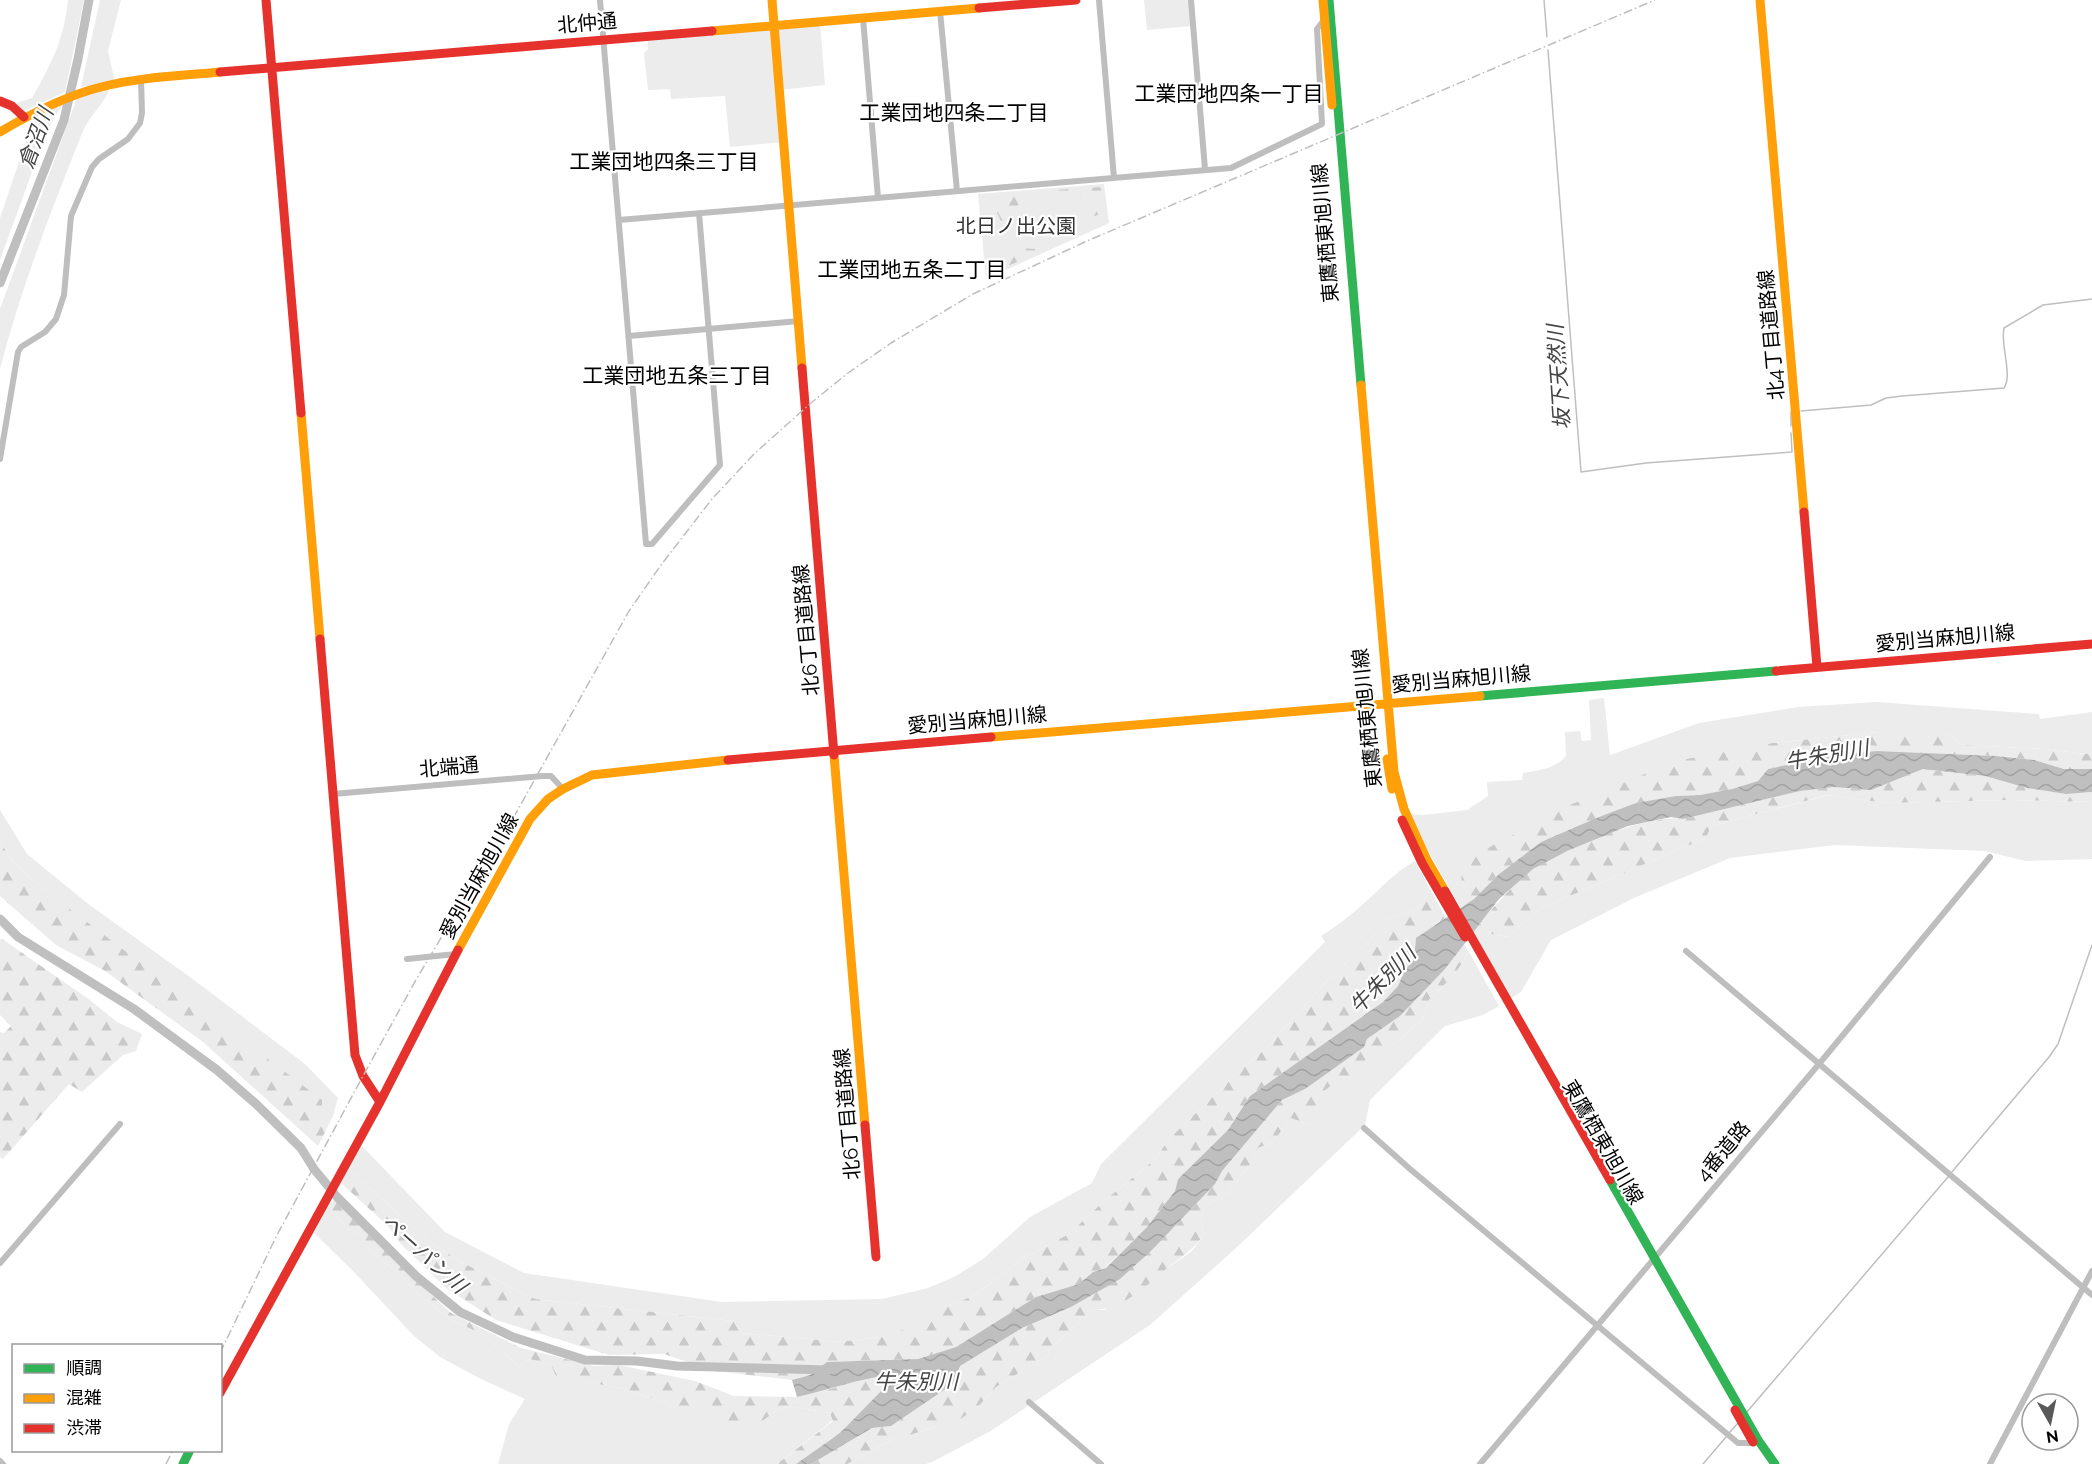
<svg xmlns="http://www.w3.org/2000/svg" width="2092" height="1464" font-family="Raleway,'Noto Sans JP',sans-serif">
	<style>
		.green { fill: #ececec }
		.forest { fill: url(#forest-firs) }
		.water { fill: url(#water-waves) }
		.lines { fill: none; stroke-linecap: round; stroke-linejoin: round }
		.stream { stroke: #bfbfbf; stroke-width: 1.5 }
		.river { stroke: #bfbfbf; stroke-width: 9 }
		.street { stroke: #bebebe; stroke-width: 6 }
		.fast { stroke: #30b455; stroke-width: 9 }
		.slow { stroke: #ff9f0a; stroke-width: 9 }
		.jam { stroke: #e5322d; stroke-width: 9 }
		.rail { stroke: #bebebe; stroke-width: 1.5; stroke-dasharray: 9 3 1.5 3; stroke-linecap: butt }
		.labels { text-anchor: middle; stroke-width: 4.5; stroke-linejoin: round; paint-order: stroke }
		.street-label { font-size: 20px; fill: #000; stroke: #fff }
		.park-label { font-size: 20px; fill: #333; stroke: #fff }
		.neighbourhood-label { font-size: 21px; fill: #000; stroke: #fff }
		.water-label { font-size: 21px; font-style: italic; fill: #444; stroke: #fff }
	</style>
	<defs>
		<pattern id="forest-firs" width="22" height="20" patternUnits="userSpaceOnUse" patternTransform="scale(1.5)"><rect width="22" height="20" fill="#ececec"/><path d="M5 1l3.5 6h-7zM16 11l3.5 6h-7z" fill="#c9c9c9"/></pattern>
		<pattern id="water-waves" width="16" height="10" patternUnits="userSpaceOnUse" patternTransform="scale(1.5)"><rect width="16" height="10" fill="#bfbfbf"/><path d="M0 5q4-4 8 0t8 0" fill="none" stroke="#a2a2a2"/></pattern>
	</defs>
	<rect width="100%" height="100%" fill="#fff"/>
	<path class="green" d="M68 0H84L65 92 24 111 16 103 32 98C51 64 64 40 68 0Z
		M100 0H121L108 51 114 78 112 82 81 87Z
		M1144 0H1191L1193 26 1147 30Z
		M820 22 825 85 779 90 784 142 730 147 725 96 671 99 670 89 648 90 644 53 648 49V36Z
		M110 88C104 104 90 115 83 131 52 208 21 288 0 369V309L77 98Z
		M63 103 47 131 0 260V218L34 117Z
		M1104 184 1109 223 986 279 978 194Z
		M1604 698 1610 755 1699 723 1798 707 1877 702 2039 714 2040 719 2092 712V753L2085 754 2045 749 1963 745 1946 732H1879L1773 743 1461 884 1474 899 1461 908 1426 847 1411 814 1423 815 1467 810 1488 796 1487 782 1522 780 1523 773C1540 770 1554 769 1566 756L1565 732 1580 731 1582 741 1591 740 1589 700Z
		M1829 795 1886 803 2008 800 2092 802V859L2025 861 1985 851 1835 845 1730 858 1634 898 1551 940 1521 992 1508 1000 1472 937 1481 932 1508 937 1539 909 1706 838 1711 826Z
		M0 810 27 854 87 903 194 980 305 1064 338 1098 333 1116 322 1110 46 891 14 863 0 842Z
		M1415 861 1431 891 1415 911 1389 918 1368 942 1325 983 1268 1046 1249 1062 1171 1137 1153 1161 1104 1201 1069 1234 1022 1259 975 1295 947 1307 923 1323 881 1337 839 1342 742 1333 733 1321 535 1299 463 1263 433 1244 348 1169 361 1145 445 1232 524 1273 722 1302 882 1299 928 1288 954 1277 983 1259 1030 1217 1092 1183 1101 1164 1325 942 1321 936C1331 929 1341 923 1349 916 1373 898 1389 875 1415 861Z
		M1469 952 1499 1006 1483 1015 1445 1026 1370 1100 1365 1125 1235 1249 1150 1325 989 1432 934 1461 926 1464H847L897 1437 907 1436 940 1425 976 1409 996 1387 1048 1355 1049 1349 1094 1310H1104L1191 1252 1204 1235 1201 1217 1206 1206 1227 1193 1253 1161 1258 1148 1273 1142 1291 1118 1310 1125C1313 1115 1316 1100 1322 1093 1332 1080 1350 1073 1365 1076L1389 1048 1423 1019 1429 1000 1455 974Z
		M328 1206 344 1225 360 1235 371 1253 395 1270 424 1299 452 1320 484 1335 519 1367 530 1359 551 1365 557 1376 624 1389 668 1403 674 1412H702L707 1422H761L776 1411 788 1406 830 1413 833 1420 777 1464H498L509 1424 525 1399 479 1378 440 1357 414 1336 351 1269 314 1233Z"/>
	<path class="forest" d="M1102 187V214L1094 216C1092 212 1091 205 1088 202 1080 194 1064 194 1055 196L1052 193 1054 190Z
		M1037 191 1019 204 1009 218 1005 219 1007 241 1011 242 1013 247 1009 250 1005 248C1001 241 1003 236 1002 228 1002 217 992 207 990 195Z
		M984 226 987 228 989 249 993 252C1001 252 1005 256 1013 256L1020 248 1035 249 1036 254 991 273 987 270Z
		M1879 732H1946L1963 745 2045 749 2085 754 2092 753V769H2064L2034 760 1996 756 1877 751 1842 754 1796 763 1768 769 1758 781 1732 789 1700 795 1676 796 1498 875 1474 899 1461 884 1463 861 1570 805 1676 761 1773 743Z
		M1923 769 1985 776 2027 788 2066 794 2092 792V802L2008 800 1886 803 1828 795 1711 826 1706 838 1539 909 1508 937 1481 932 1472 937 1471 935C1490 911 1508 889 1531 871 1559 849 1649 814 1683 819L1800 791 1834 787 1871 790Z
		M0 842 14 863 46 891 322 1100V1110L333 1116 318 1146 203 1042 105 971 56 945 0 896Z
		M1431 891 1446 918 1416 938 1414 959 1405 970 1398 986 1383 1002 1250 1096 1228 1130 1178 1179 1175 1191 1147 1227 1105 1268 1093 1272 1079 1284 1036 1297 956 1347 918 1359 827 1362 810 1375 792 1380 714 1371 664 1354 609 1355 496 1320 446 1288 400 1243 388 1226 341 1183 348 1169 433 1244 463 1263 535 1299 733 1321 742 1333 839 1342 881 1337 922 1323 947 1307 975 1295 1022 1259 1069 1234 1104 1201 1153 1161 1171 1137 1249 1062 1268 1046 1325 983 1368 942 1389 918 1415 911Z
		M0 939H2L90 1000 117 1022 142 1034 136 1051 123 1055 82 1092 69 1084 3 1159 0 1157V1032L4 1033 11 1026 0 1015Z
		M1464 944 1469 952 1455 974 1454 984 1446 983 1429 1000 1423 1019 1389 1048 1365 1077C1347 1072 1334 1082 1321 1094L1319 1118 1310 1125 1291 1118 1273 1142 1258 1148 1253 1161 1227 1193 1206 1206 1201 1217 1204 1235C1190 1253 1182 1256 1166 1269 1145 1287 1123 1309 1094 1310L1049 1349 1048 1355 996 1387 976 1409 946 1428 940 1425 907 1436 897 1437 847 1464H811L872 1428 891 1426 953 1384 959 1366 1022 1328 1071 1307 1153 1249 1215 1184 1222 1171 1282 1100 1305 1089 1367 1039 1400 1016 1445 969Z
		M334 1200 401 1267 451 1313 521 1348 594 1366 619 1365 695 1381 734 1396 797 1397 830 1389 866 1378 889 1375 893 1380 840 1433 796 1464H777L833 1421 830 1413 788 1406 776 1411 761 1422H707L701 1412H674L668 1403 624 1389 556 1376 551 1365 530 1359 519 1367 484 1335 452 1320 424 1299 395 1270 371 1253 360 1235 344 1225 328 1206Z"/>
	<path class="water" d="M1877 751 1996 756 2034 760 2064 769H2092V792L2066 794 2027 788 1985 776 1923 769 1871 790 1834 787 1800 791 1683 819 1671 817 1628 826 1567 851 1533 869 1499 899 1445 969 1400 1016 1367 1039 1364 1047 1305 1089 1282 1100 1222 1171 1215 1184 1153 1249 1120 1279 1071 1307 1022 1328 960 1366 953 1384 891 1426 872 1428 811 1464H796L840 1433 893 1379 889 1375C858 1379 828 1390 797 1397L792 1380 810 1375 827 1362 918 1359 956 1347 1036 1297 1079 1284 1093 1272 1106 1268 1147 1227 1175 1191 1178 1179 1228 1130 1250 1096 1383 1002 1398 986 1405 970 1414 959 1416 938 1474 899 1498 875 1541 842 1599 817 1636 803 1676 796 1700 795 1732 789 1758 781 1768 769 1796 763 1842 754Z"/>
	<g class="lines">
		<path class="stream" d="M1544 0 1547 37
			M1548 50 1581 472 1646 463 1792 452 1791 433
			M1801 411 1871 405 1886 398 1902 396 2004 388C2013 375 2000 345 2004 328L2043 305 2092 299
			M1791 412V426
			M1951 1173 2049 1057 2058 1044 2092 945
			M1746 1413 1948 1177
			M1729 1433 1738 1423
			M1703 1464 1726 1437"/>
		<path class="river" d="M0 283 64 120 78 59 89 0
			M0 919 18 937 134 1009 217 1070 255 1103 301 1148 314 1169 338 1198 416 1276 460 1312 513 1337 585 1360 637 1361 677 1366 828 1370"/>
		<path class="street" d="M600 0 646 544H652L720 465 699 213
			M1099 0 1114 178
			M1191 0 1205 169
			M940 11 957 191
			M863 18 878 198
			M619 220 1231 168 1322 124 1317 29 1324 20
			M629 336 799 321
			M0 459 18 352 21 347 45 332 56 319 64 295 71 216 92 167 99 159 128 139 140 123 142 113 141 79
			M333 794 543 776H551L563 789
			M1686 951 2092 1295
			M407 959 456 954
			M1364 1128 1410 1169 1738 1443H1754
			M0 1263 120 1124
			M1029 1402 1101 1464
			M0 1461 3 1464
			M1480 1464 1819 1064 1990 857
			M1990 1464 2092 1271"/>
		<path class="fast" d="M1329 0 1361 385
			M1480 696 1776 671
			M1610 1180 1758 1440 1775 1464
			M183 1464 190 1450"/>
		<path class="slow" d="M772 0 802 368
			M1323 0 1332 105
			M1760 0 1804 512
			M712 31 979 8
			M0 132C32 113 65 96 101 87 140 77 180 76 220 72
			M1361 385 1394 772 1404 809 1427 860 1445 891
			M301 413 320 639
			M991 737 1480 696
			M834 755 865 1125
			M1387 759 1392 789
			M458 950 530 819 548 799 563 789 592 775 728 760"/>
		<path class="jam" d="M266 0 301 413
			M979 8 1076 0
			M220 72 712 31
			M0 101 12 106 24 117
			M802 368 834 755
			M1804 512 1817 667
			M320 639 355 1055 363 1076 380 1102
			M1776 671 2092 644
			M728 760 991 737
			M1402 820 1422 863 1465 937
			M1445 891 1610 1180
			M865 1125 876 1257
			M220 1393 380 1102 458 950
			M1735 1410 1753 1442"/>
		<path class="rail" d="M220 1353 277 1235 363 1076 417 978 516 813 629 611 661 565 712 499 754 454 811 403 848 373 891 343 973 294 1087 241 1655 0
			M166 1464 173 1450"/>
	</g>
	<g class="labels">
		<g class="street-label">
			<text transform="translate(587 23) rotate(-5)" y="7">北仲通</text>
			<text transform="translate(1325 233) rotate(-95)" y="7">東鷹栖東旭川線</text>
			<text transform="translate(1771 335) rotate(-95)" y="7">北4丁目道路線</text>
			<text transform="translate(806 630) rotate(-95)" y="7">北6丁目道路線</text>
			<text transform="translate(1945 638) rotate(-5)" y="7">愛別当麻旭川線</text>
			<text transform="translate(1461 679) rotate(-5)" y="7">愛別当麻旭川線</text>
			<text transform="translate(1367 718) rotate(-96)" y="7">東鷹栖東旭川線</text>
			<text transform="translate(977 720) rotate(-5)" y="7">愛別当麻旭川線</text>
			<text transform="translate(449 767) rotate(-5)" y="7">北端通</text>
			<text transform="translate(479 876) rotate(-61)" y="7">愛別当麻旭川線</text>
			<text transform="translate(847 1114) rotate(-95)" y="7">北6丁目道路線</text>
			<text transform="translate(1603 1142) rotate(60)" y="7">東鷹栖東旭川線</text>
			<text transform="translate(1723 1151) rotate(-50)" y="7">4番道路</text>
		</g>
		<g class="park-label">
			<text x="1016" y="233">北日ノ出公園</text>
		</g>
		<g class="neighbourhood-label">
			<text x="1229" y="101">工業団地四条一丁目</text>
			<text x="954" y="120">工業団地四条二丁目</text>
			<text x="664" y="169">工業団地四条三丁目</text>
			<text x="912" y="277">工業団地五条二丁目</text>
			<text x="677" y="383">工業団地五条三丁目</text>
		</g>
		<g class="water-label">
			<text transform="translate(36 138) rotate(-70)" y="7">倉沼川</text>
			<text transform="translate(1559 377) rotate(-94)" y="7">坂下天然川</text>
			<text transform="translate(1827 755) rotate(-10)" y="7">牛朱別川</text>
			<text transform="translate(1383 980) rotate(-46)" y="7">牛朱別川</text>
			<text transform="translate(424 1254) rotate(42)" y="7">ペーパン川</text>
			<text x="916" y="1389">牛朱別川</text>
		</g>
	</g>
	<rect x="12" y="1344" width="210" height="108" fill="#ffffff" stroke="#999999" stroke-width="1.5"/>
	<rect x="24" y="1364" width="30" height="9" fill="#30b455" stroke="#999999" stroke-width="1.5"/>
	<text x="66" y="1374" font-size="18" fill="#000000">順調</text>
	<rect x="24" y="1394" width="30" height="9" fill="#ff9f0a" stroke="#999999" stroke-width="1.5"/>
	<text x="66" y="1404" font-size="18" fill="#000000">混雑</text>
	<rect x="24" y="1424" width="30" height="9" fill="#e5322d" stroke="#999999" stroke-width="1.5"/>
	<text x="66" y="1434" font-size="18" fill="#000000">渋滞</text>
	<g transform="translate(2050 1422) rotate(171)"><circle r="28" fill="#ffffff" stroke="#999999" stroke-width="1.5"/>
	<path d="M0-4.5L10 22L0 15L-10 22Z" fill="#595959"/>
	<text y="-9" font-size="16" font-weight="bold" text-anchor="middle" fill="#000000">N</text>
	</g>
</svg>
